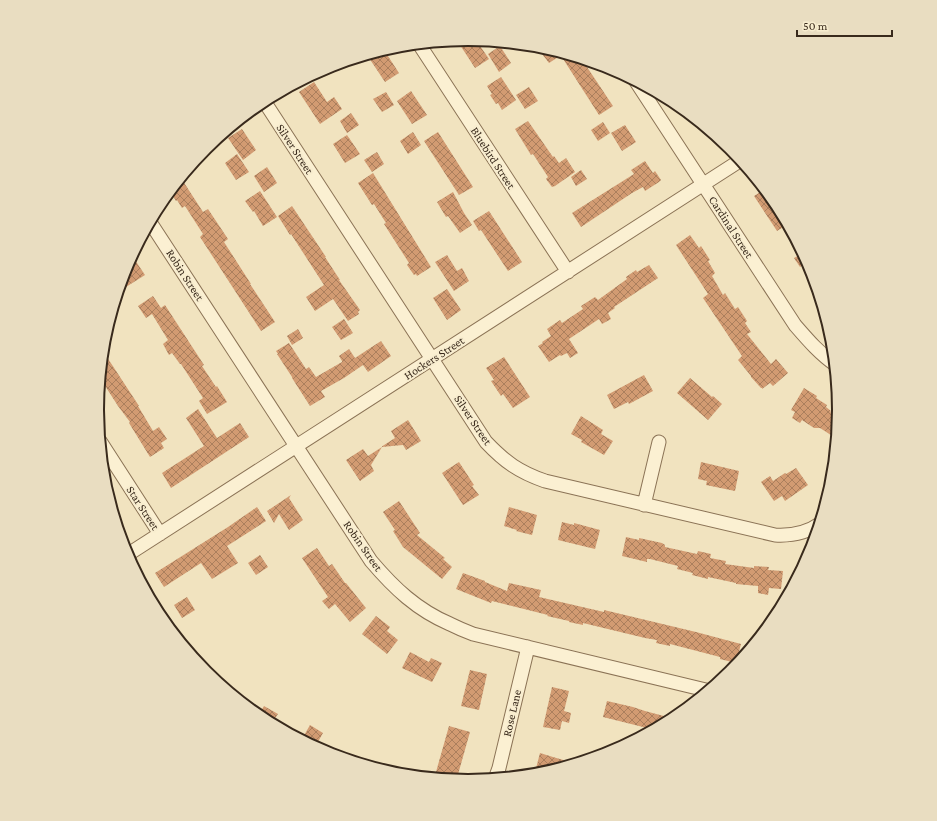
<svg xmlns="http://www.w3.org/2000/svg" width="937" height="821" font-family="'Crimson Pro',serif">
	<style>
		.building { fill: url(#building-cross-hatch) }
		.lines { fill: none; stroke-linecap: round; stroke-linejoin: round }
		.minor-casing { stroke: #8b7356; stroke-width: 15 }
		.minor { stroke: #fbf0d2; stroke-width: 13 }
		.labels { text-anchor: middle; stroke-width: 4; stroke-linejoin: round; paint-order: stroke }
		.street-label { font-size: 12px; fill: #392a1c; stroke: #f8edcf }
		.rim { fill: none; stroke: #392a1c; stroke-width: 2 }
	</style>
	<defs>
		<pattern id="building-cross-hatch" width="8" height="8" patternUnits="userSpaceOnUse"><rect width="8" height="8" fill="#d29b72"/><path d="M0 0l8 8M0 8l8-8" fill="none" stroke="#ab7f5d"/></pattern>
	</defs>
	<rect width="100%" height="100%" fill="#f1e3bf"/>
	<path class="building" d="M469 39 476 40 489 59 475 68 460 45Z
		M500 46 511 63 499 72 488 54Z
		M550 49 556 51 560 56 549 63 542 54Z
		M384 50 399 73 385 82 367 55Z
		M558 51 581 58 613 106 599 115Z
		M501 77 516 100 502 110 498 103 496 104 490 95 492 94 487 86Z
		M314 82 327 102 334 97 342 109 320 124 299 92Z
		M529 87 538 101 525 109 516 95Z
		M411 91 427 115 412 124 397 101Z
		M386 92 394 105 382 112 373 99Z
		M351 113 359 125 347 133 340 121Z
		M528 121 553 157 554 156 559 163 566 158 575 172 555 186 552 187 546 179 548 177 533 154 531 155 515 129Z
		M603 122 610 133 598 141 591 130Z
		M625 125 636 142 622 151 611 133Z
		M242 129 256 150 243 160 228 138Z
		M413 132 421 145 408 154 400 141Z
		M438 132 473 187 459 195 424 141Z
		M347 135 360 154 345 163 333 144Z
		M377 152 384 164 372 172 364 160Z
		M237 154 249 172 236 180 225 163Z
		M645 161 653 173 655 171 661 180 659 182 645 191 643 187 632 193 581 227 572 213 634 174 631 170Z
		M267 167 277 183 264 192 254 176Z
		M581 170 587 179 576 186 571 177Z
		M373 173 431 267 417 276 416 274 414 275 407 265 409 263 384 224 386 223 374 204 372 205 358 183Z
		M181 178 203 212 208 209 228 239 224 242 251 284H250L275 322 261 331 200 237 203 234 185 206 182 208 177 200 176 201 170 191Z
		M765 189 778 204 788 224 777 231 754 196Z
		M260 191 277 217 263 226 254 211 253 212 245 201Z
		M453 192 464 213 472 225 460 233 448 216 446 217 437 202Z
		M292 206 326 257H325L340 280H339L360 310 358 312 359 314 348 321 333 299 315 311 306 297 324 285 291 234 290 235 278 216Z
		M489 211 522 262 508 271 481 230 479 231 473 221Z
		M690 235 699 248 701 246 710 260 708 261 715 273 712 276 723 295 725 293 735 309 738 307 747 321 745 323 751 332 747 334 771 364 776 359 788 373 773 386 770 383 762 389V388H761L751 377V376L738 360 742 356 703 298 708 294 676 245Z
		M803 253 808 262 800 267 794 258Z
		M447 255 457 271 462 268 469 281 454 291 435 262Z
		M135 260 145 275 118 292 125 268 127 265Z
		M649 265 658 278 614 307 615 308 608 313 611 319 602 324 599 319 569 339 578 353 570 358 567 353 561 356 560 355 549 362 538 346 543 343 542 342 551 336 547 329 560 320 562 323 583 309 581 306 595 297 598 300 627 279 626 277 636 270 637 272Z
		M447 289 461 310 447 320 433 298Z
		M153 296 161 308 165 305 204 365 202 366 216 387 217 386 227 402 207 414 199 401 203 398 181 364H180L172 353 169 355 163 344 168 340 152 314 146 318 138 306Z
		M344 319 353 333 341 340 332 327Z
		M298 329 303 338 292 345 287 336Z
		M381 341 391 356 368 372 363 365 344 378 321 391 325 397 310 406 292 378V377L277 354H278L276 351 289 343 306 369 309 367 316 377 342 362V361L339 356 349 349 355 358Z
		M103 351 139 406H138L153 431 159 427 167 439 161 443 164 448 150 457 129 423 130 422 118 406 100 378Z
		M504 357 530 397 513 408 503 394 501 396 491 381 494 380 486 368Z
		M644 375 653 391 629 404 628 402 614 409 607 395Z
		M690 378 712 397 713 396 722 404 708 420 677 393Z
		M804 388 817 396 816 398 827 405 826 407 831 411 830 412 839 418 837 439 820 428H814L802 420 800 423 792 418 795 412 791 410Z
		M198 409 217 438 240 423 249 437 171 488 162 473 204 446 186 418Z
		M581 416 603 430 601 434 613 441 604 455 581 442 582 440 571 434Z
		M408 420 421 441 406 450 403 445 381 447 395 438 391 431Z
		M382 447 371 465 374 471 360 481 346 460 363 449 368 456Z
		M459 462 474 485 472 486 479 495 463 505 442 473Z
		M701 462 739 471 735 491 706 485 707 481 698 479Z
		M796 468 808 485 785 501 782 496 774 501 761 482 770 476 773 481 785 473 786 474Z
		M291 495 289 498 303 520 289 530 279 514 274 523 267 511Z
		M399 501 420 533 417 535 445 558 443 559 452 567 442 579 403 547 393 531 395 530 383 512Z
		M257 507 266 521 238 539 227 546 238 563 212 579 201 563 164 587 155 573 228 527Z
		M509 507 537 515 532 535 516 531 517 530 504 526Z
		M562 522 574 525V523L600 530 595 549 558 540Z
		M626 537 639 540V538L662 543 665 545V547L697 554 698 551 711 554 710 558 726 561 725 564 754 568V566L769 567 768 570 783 571 781 589 769 588 768 595 758 593V586L736 584V583L708 577V579L692 575 693 573 677 569 678 566 650 559H647V562L622 556Z
		M317 548 329 566 332 564 345 583H346L366 608 350 622 335 604 329 609 322 601 328 597 302 558Z
		M260 555 268 567 256 575 248 563Z
		M463 573 485 581V582L507 591 509 583 541 590 539 597 604 612V610L696 632 741 644 736 663 720 659V657L697 651 670 644V646L656 643 657 640 645 638 583 623V625L569 622V621L547 616 548 615 492 601 491 603 456 589Z
		M187 597 195 610 182 618 174 605Z
		M376 616 390 627 387 631 398 640 387 654 362 634Z
		M410 652 429 662 431 658 442 663 432 682 402 668Z
		M470 670 487 674 479 710 461 706Z
		M552 687 569 691 564 711 571 713 569 723 562 721 560 730 543 727Z
		M607 701 633 707 645 711 675 719 655 730 603 717Z
		M264 706 278 714 271 724 258 716Z
		M310 725 323 733 315 747 302 739Z
		M449 726 470 732 457 778 436 772Z
		M540 753 553 757 577 764 541 775 534 776Z"/>
	<g class="lines">
		<g class="minor-casing">
			<path id="minor" d="M419 44 568 272
				M635 80 795 325C808 340 820 354 836 365
				M264 101 486 442C505 462 519 472 545 481L775 535C792 536 807 533 821 523
				M150 222 371 561C394 588 417 610 450 624 458 628 465 631 473 634L710 691
				M100 441 160 534
				M644 505 659 442
				M127 555 741 160
				M495 779 499 768 528 647"/>
		</g>
		<use href="#minor" class="minor"/>
	</g>
	<g class="labels">
		<g class="street-label">
			<text transform="translate(295 149) rotate(57)" y="4">Silver Street</text>
			<text transform="translate(493 158) rotate(57)" y="4">Bluebird Street</text>
			<text transform="translate(731 227) rotate(57)" y="4">Cardinal Street</text>
			<text transform="translate(185 275) rotate(57)" y="4">Robin Street</text>
			<text transform="translate(434 358) rotate(-33)" y="4">Hockers Street</text>
			<text transform="translate(473 420) rotate(56)" y="4">Silver Street</text>
			<text transform="translate(143 508) rotate(57)" y="4">Star Street</text>
			<text transform="translate(363 546) rotate(55)" y="4">Robin Street</text>
			<text transform="translate(512 713) rotate(-77)" y="4">Rose Lane</text>
		</g>
	</g>
	<path d="M0 0H937V821H0ZM104 410a364 364 0 1 1 728 0a364 364 0 1 1-728 0Z" fill="#e9ddc1" fill-rule="evenodd"/>
	<path class="rim" d="M104 410a364 364 0 1 1 728 0a364 364 0 1 1-728 0Z"/>
	<path d="M797 30v6h95v-6" fill="none" stroke="#392a1c" stroke-width="2"/>
	<text x="803" y="30" font-size="12" fill="#392a1c" stroke="#f8edcf" stroke-width="3" paint-order="stroke">50 m</text>
</svg>
